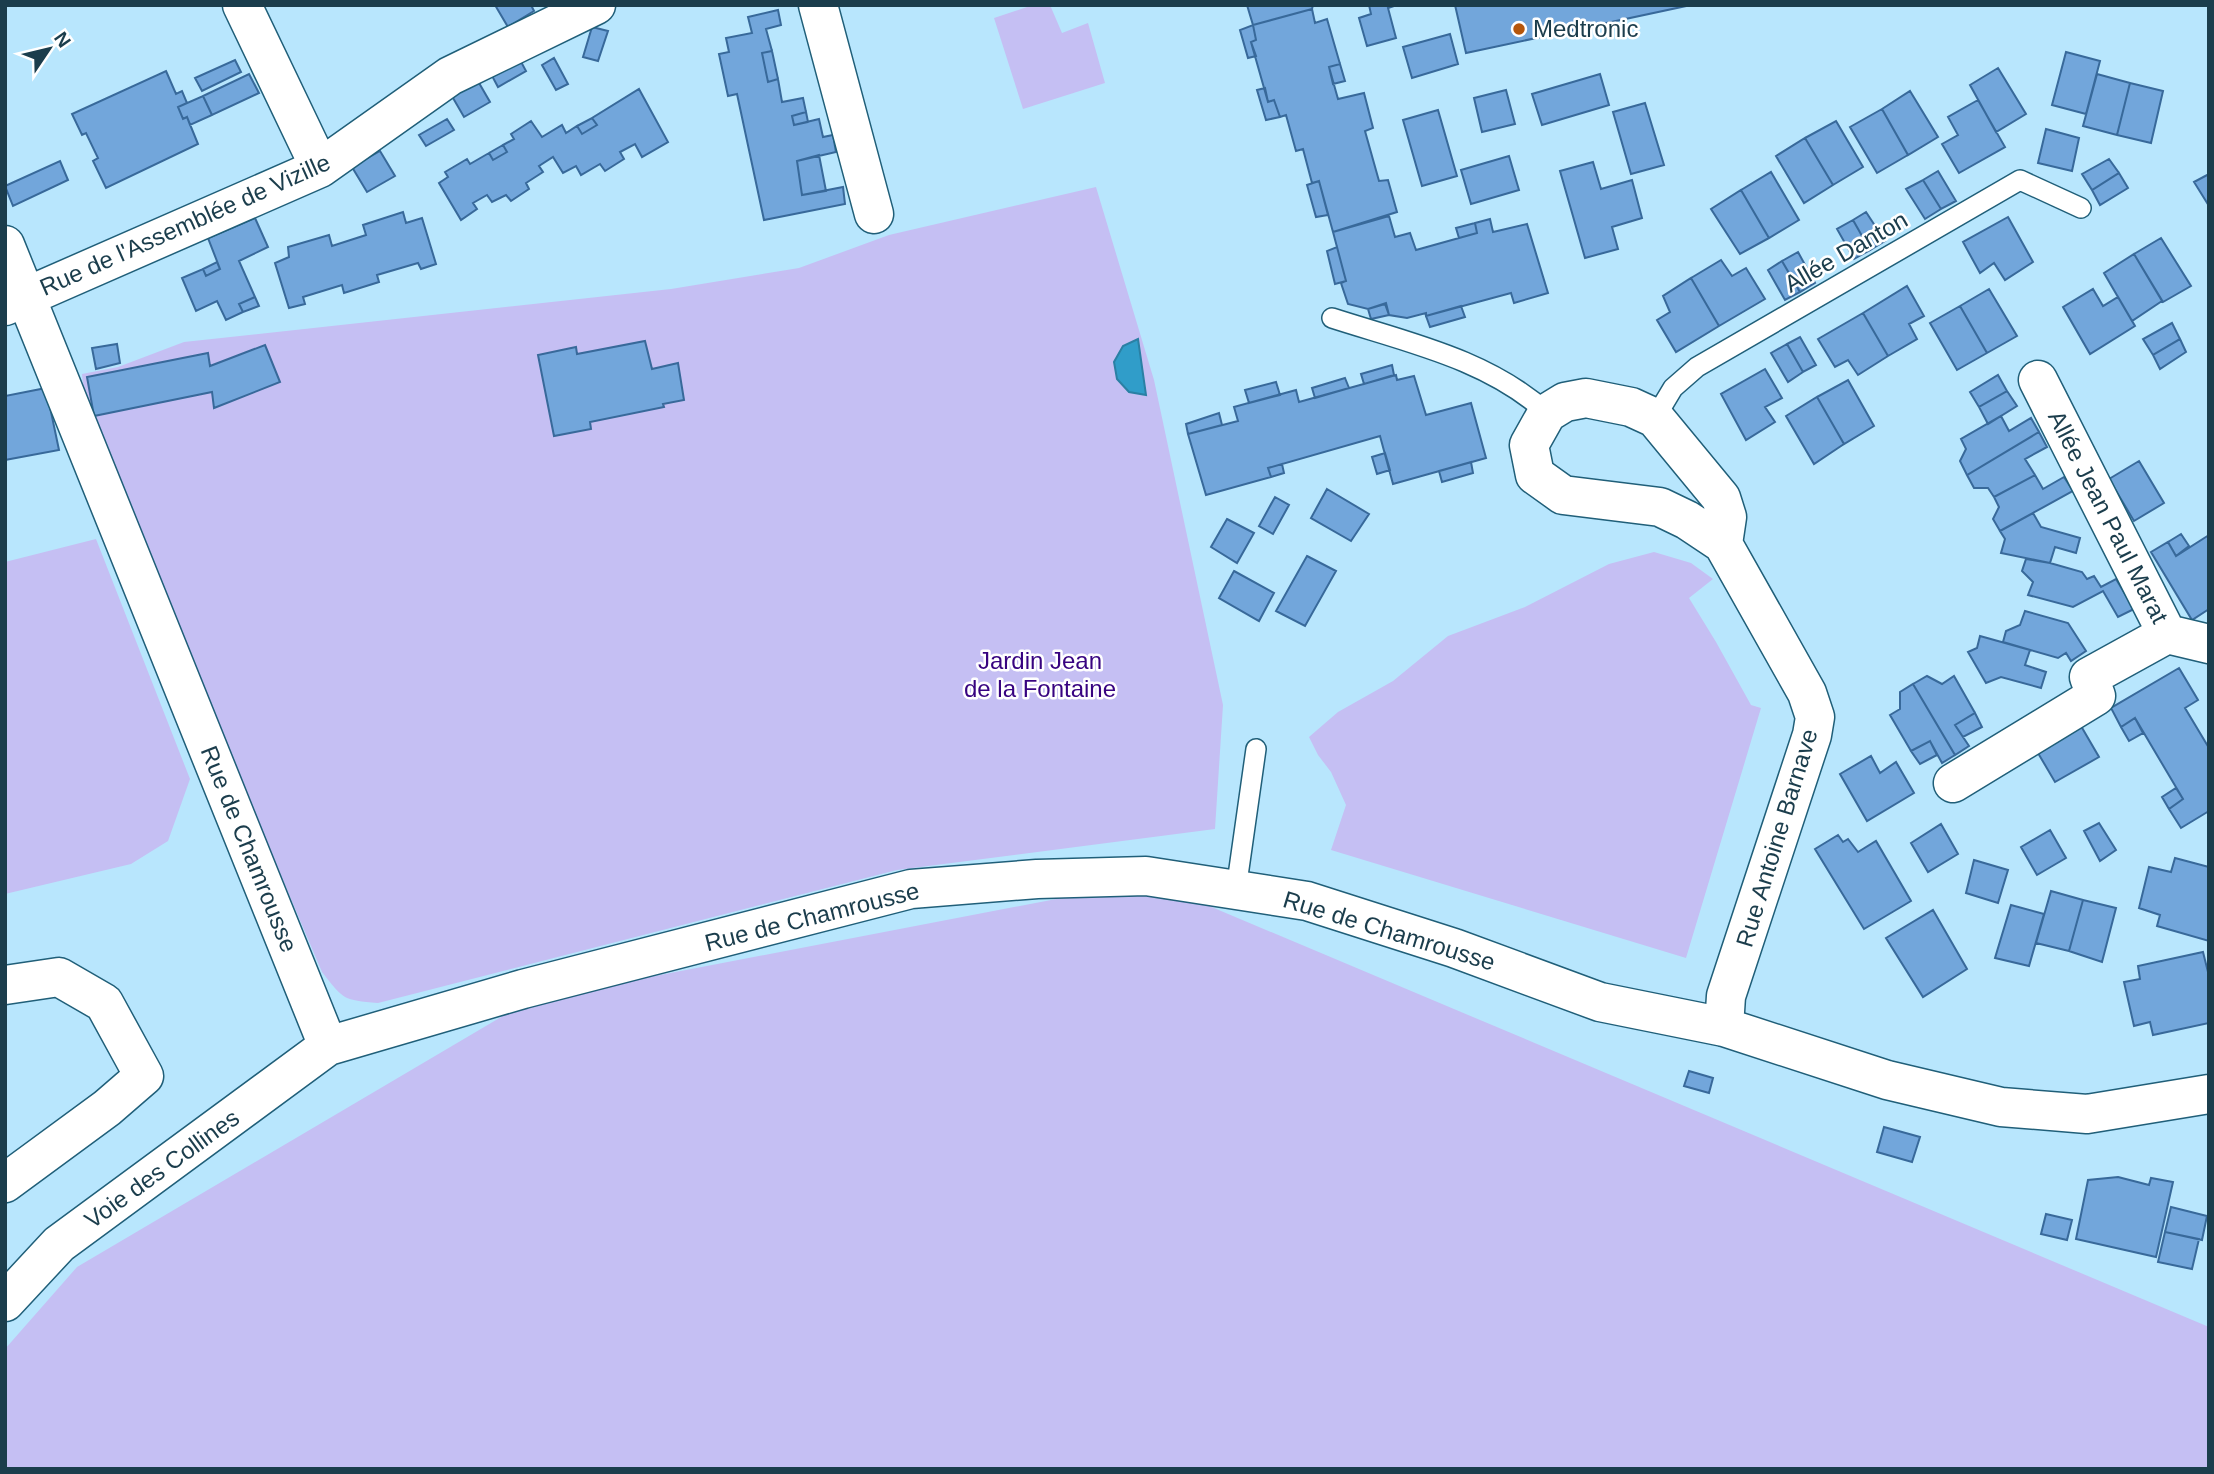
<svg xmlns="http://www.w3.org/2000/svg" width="2214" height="1474" font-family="Arial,sans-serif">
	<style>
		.green { fill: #c5bff3 }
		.water { fill: #309dc9; stroke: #2a80a4; stroke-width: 2 }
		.building { fill: #72a6db; stroke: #38699a; stroke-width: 2 }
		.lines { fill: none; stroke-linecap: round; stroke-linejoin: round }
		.service-casing { stroke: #205f79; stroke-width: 22 }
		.minor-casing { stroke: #205f79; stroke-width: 41 }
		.service { stroke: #fff; stroke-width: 19 }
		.minor { stroke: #fff; stroke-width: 38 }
		.poi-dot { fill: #b5560b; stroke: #fff; stroke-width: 2.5 }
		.labels { text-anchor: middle; stroke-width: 5; stroke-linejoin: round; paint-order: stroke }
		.poi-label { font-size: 24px; fill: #1b3d4c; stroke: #fff; text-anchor: start }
		.street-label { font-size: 24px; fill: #1b3d4c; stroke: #fff }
		.park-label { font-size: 24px; fill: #370380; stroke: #fff }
	</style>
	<rect width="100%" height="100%" fill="#b8e6fd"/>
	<path class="green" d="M1033 5H1050L1062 33 1088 23 1105 83 1023 109 994 18Z
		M1096 187 1154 380 1223 705 1215 829 897 870 378 1003C343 1000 344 1000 322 972L86 418 82 374 118 367 184 342 671 289 799 268 889 235Z
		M96 539 190 779 168 841 131 864 5 894V562Z
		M1654 552 1691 563 1713 579 1689 598 1716 642 1751 705 1761 708 1686 958 1331 850 1346 805 1331 772 1318 755 1309 737 1338 712 1393 681 1448 636 1525 607 1609 564Z
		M1150 881 2209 1327V1469H5V1349L77 1267 530 1000Z"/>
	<path class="water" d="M1138 339 1146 395 1129 392 1117 379 1114 362 1123 346Z"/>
	<path class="building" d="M495 5H531L534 11 508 27Z
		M1247 5H1313L1312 9 1253 25Z
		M1369 5H1397L1388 8 1396 38 1367 46 1359 18 1371 14Z
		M1455 5H1691L1466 53Z
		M1312 9 1315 23 1327 19 1340 64 1329 67 1338 99 1364 93 1373 128 1365 131 1379 181 1388 180 1397 212 1333 232 1319 181 1312 183 1303 149 1296 151 1286 115 1280 117 1274 100 1268 102 1251 42 1256 40 1253 25Z
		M778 10 781 25 766 29 772 51 762 53 768 82 778 79 782 102 803 98 806 112 792 116 794 125 819 119 823 137 833 135 836 152 797 161 802 195 843 187 845 204 764 220 737 94 728 96 719 54 729 52 726 38 752 33 748 17Z
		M1253 25 1256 40 1251 42 1256 56 1248 58 1240 30Z
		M592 27 608 31 598 61 583 57Z
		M1450 34 1458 64 1412 78 1403 47Z
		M772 51 778 79 768 82 762 53Z
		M2066 52 2100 61 2086 114 2052 105Z
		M519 58 526 71 498 87 491 74Z
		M554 58 568 84 556 90 542 65Z
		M235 60 241 72 202 91 195 78Z
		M1340 64 1345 81 1333 84 1329 67Z
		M1998 68 2026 114 1996 132 1970 85Z
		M166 71 176 94 182 91 187 103 178 107 183 119 187 117 198 144 106 188 93 161 98 158 86 133 82 135 72 114Z
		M249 74 259 93 212 115 203 96Z
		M1600 74 1609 105 1542 125 1532 94Z
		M2097 74 2130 83 2117 135 2083 126Z
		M475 76 490 102 464 117 449 91Z
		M2130 83 2163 91 2151 143 2117 135Z
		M1265 88 1268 102 1274 100 1280 117 1266 120 1257 90Z
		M639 89 668 142 642 157 635 144 620 152 624 159 605 171 600 164 581 175 576 166 563 173 553 157 539 166 543 172 526 183 529 189 511 201 506 195 492 202 487 195 473 203 477 209 461 220 439 183 448 177 445 172 467 159 470 164 489 153 493 160 507 152 503 145 514 139 511 134 531 121 542 137 562 125 566 133 577 126 582 134 597 125 592 118Z
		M1506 90 1515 124 1482 132 1474 98Z
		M1910 91 1938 137 1908 155 1882 109Z
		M203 96 212 115 190 125 187 117 183 119 178 107Z
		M1978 100 2005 147 1959 173 1942 144 1958 135 1948 117Z
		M1645 103 1664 165 1631 174 1613 112Z
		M1882 109 1908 155 1877 173 1850 127Z
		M1438 110 1457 176 1422 186 1403 120Z
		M806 112 808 122 794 125 792 116Z
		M592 118 597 125 582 134 577 126Z
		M447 119 454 130 426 146 419 135Z
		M1836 121 1863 167 1833 185 1805 138Z
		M2046 129 2079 138 2072 171 2038 163Z
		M1805 138 1833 185 1804 203 1776 156Z
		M503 145 507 152 493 160 489 153Z
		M380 151 395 176 367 192 352 167Z
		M819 155 826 191 802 195 797 161Z
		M1509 156 1519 190 1471 204 1461 170Z
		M2109 159 2119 173 2092 190 2082 174Z
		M60 161 68 180 13 206 5 186Z
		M1593 162 1601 189 1632 180 1642 218 1612 227 1618 249 1585 258 1560 171Z
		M1938 171 1956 201 1941 209 1923 180Z
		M1771 172 1799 220 1769 238 1741 190Z
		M2119 173 2128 188 2100 205 2092 190Z
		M2209 174V206L2194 182Z
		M1923 180 1941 209 1925 219 1906 189Z
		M1319 181 1328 215 1316 217 1307 185Z
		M1741 190 1769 238 1740 254 1711 209Z
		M403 212 406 223 422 218 436 264 421 269 418 263 377 275 379 282 344 293 342 285 303 297 305 304 289 308 275 263 289 257 288 247 329 235 332 246 366 235 363 225Z
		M1866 212 1885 241 1870 250 1853 220Z
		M1389 216 1395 237 1410 233 1416 250 1477 233 1475 223 1490 219 1493 232 1527 224 1548 293 1514 303 1511 293 1426 316V313L1407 318 1389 315 1386 303 1368 309 1348 304 1341 283 1346 281 1333 232Z
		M2008 217 2033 262 2005 280 1994 263 1980 273 1963 242Z
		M255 218 268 247 239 261 255 297 239 304 243 312 226 320 217 301 196 311 182 278 203 269 206 276 220 269 208 238Z
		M1853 220 1870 250 1854 259 1837 229Z
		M1475 223 1477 233 1459 238 1456 228Z
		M2161 238 2191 286 2163 302 2134 254Z
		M1337 247 1346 281 1335 284 1327 251Z
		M1798 252 1815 283 1800 292 1782 261Z
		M2134 254 2162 301 2132 321 2104 273Z
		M1721 260 1732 276 1746 268 1765 299 1719 326 1691 278Z
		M1782 261 1800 292 1785 300 1768 270Z
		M217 262 220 269 206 276 203 269Z
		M1691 278 1719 326 1676 352 1657 320 1670 312 1663 296Z
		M1907 286 1924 316 1909 324 1917 339 1888 356 1863 313Z
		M1989 289 2017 336 1987 353 1960 306Z
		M2093 289 2103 306 2118 297 2135 326 2090 354 2063 307Z
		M255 297 259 306 243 312 239 304Z
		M1385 304 1389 315 1371 319 1368 309Z
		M1461 306 1465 317 1430 327 1426 316Z
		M1960 306 1987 353 1957 370 1930 323Z
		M1863 313 1888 356 1858 375 1848 360 1835 367 1818 339Z
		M2172 323 2180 339 2153 355 2143 339Z
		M1800 337 1816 365 1803 372 1787 344Z
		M2180 339 2186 352 2160 369 2153 355Z
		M645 341 652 369 678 363 684 400 663 404 664 407 590 422 591 429 554 436 538 355 576 347 577 354Z
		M117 344 120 363 96 369 92 348Z
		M1787 344 1803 372 1788 382 1771 353Z
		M265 345 280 382 214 408 212 392 94 416 87 377 208 353 210 366Z
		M1392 365 1394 375 1364 384 1361 374Z
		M1765 369 1782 398 1765 407 1775 422 1746 440 1721 394Z
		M1396 375 1397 380 1414 376 1426 415 1471 403 1486 458 1393 484 1380 436 1268 468 1271 477 1206 495 1188 434 1238 421 1234 407 1296 390 1299 402Z
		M1998 375 2007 391 1979 407 1970 392Z
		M1345 378 1349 388 1315 398 1312 388Z
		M1848 380 1874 426 1844 444 1817 397Z
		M1276 382 1280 395 1249 403 1245 390Z
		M46 388 59 450 5 460V396Z
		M2007 391 2017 406 1988 424 1979 407Z
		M1817 397 1844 444 1814 464 1786 416Z
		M1219 413 1222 425 1188 434 1186 424Z
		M2001 416 2009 431 2031 418 2039 432 1967 475 1960 461 1966 449 1961 439Z
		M2039 432 2047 447 2025 459 2035 475 1994 497 1988 488H1974L1967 475Z
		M1385 453 1390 470 1377 474 1372 457Z
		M2139 461 2164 503 2134 521 2109 479Z
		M1471 462 1473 473 1442 482 1439 471Z
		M1282 464 1284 473 1271 477 1268 468Z
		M2035 475 2043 489 2064 477 2073 491 2000 531 1993 519 1999 507 1994 497Z
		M1327 489 1369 514 1351 541 1311 518Z
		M1275 497 1289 505 1273 534 1259 526Z
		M2033 513 2041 527 2080 538 2076 553 2055 547 2050 563 2001 553 2005 539 2000 531Z
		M1227 519 1254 533 1237 563 1211 547Z
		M2181 534 2189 546 2176 556 2168 542Z
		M2209 535V609L2192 620 2151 552 2168 542 2176 556Z
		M1307 556 1336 571 1305 626 1276 611Z
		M2026 559 2050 563 2082 572 2087 579 2094 576 2101 587 2116 579 2134 609 2118 617 2103 591 2073 607 2028 595 2033 582 2022 571Z
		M1234 571 1274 593 1259 621 1219 598Z
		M2025 611 2068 623 2086 651 2071 661 2066 653 2058 658 2003 642 2006 631 2020 625Z
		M1980 636 2030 650 2025 665 2046 672 2041 688 2001 677 1986 683 1968 652 1977 648Z
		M2179 668 2198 700 2185 708 2209 748V811L2181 828 2169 809 2183 799 2135 718 2121 727 2111 708Z
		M1927 676 1942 684 1954 676 1975 713 1955 725 1969 746 1955 755 1913 684Z
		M1913 684 1955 755 1942 763 1930 741 1911 751 1890 715 1900 709V692Z
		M1975 713 1982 727 1963 737 1955 725Z
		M2135 718 2143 733 2129 741 2121 727Z
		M2081 726 2099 757 2055 782 2038 753Z
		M1930 741 1937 755 1920 764 1911 751Z
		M1871 756 1880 773 1896 762 1914 793 1867 821 1840 774Z
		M2176 788 2183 799 2169 809 2162 797Z
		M2099 823 2116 850 2100 861 2084 831Z
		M1941 824 1958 854 1928 872 1911 843Z
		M2050 830 2066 858 2037 875 2021 847Z
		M1838 835 1843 842 1848 839 1858 852 1876 841 1911 901 1864 929 1815 849Z
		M2175 858 2209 867V941L2157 926 2160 915 2139 908 2149 867 2171 872Z
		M1974 860 2008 870 1998 903 1966 893Z
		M2051 891 2083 900 2069 951 2036 943Z
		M2083 900 2116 908 2102 962 2069 951Z
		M2011 905 2044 914 2029 966 1995 958Z
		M1933 910 1967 969 1923 997 1886 938Z
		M2203 952 2209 976V1023L2153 1035 2150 1022 2134 1026 2124 982 2140 979 2138 966Z
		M1689 1071 1713 1078 1709 1093 1684 1086Z
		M1884 1127 1920 1137 1912 1162 1877 1152Z
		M2118 1177 2149 1185 2151 1178 2173 1182 2156 1257 2076 1239 2088 1180Z
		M2171 1207 2207 1216 2202 1240 2165 1232Z
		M2046 1214 2072 1220 2067 1240 2041 1234Z
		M2165 1232 2199 1239 2192 1269 2158 1262Z"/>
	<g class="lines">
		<g class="service-casing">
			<path id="service" d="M1332 318C1406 342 1488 359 1547 413
				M1655 418 1673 388 1697 367 2020 180 2081 208
				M1236 890 1256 749"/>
		</g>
		<g class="minor-casing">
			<path id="minor" d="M242 5 320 168
				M818 5 874 214
				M5 245 328 1046
				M5 306 320 168 450 76 596 5
				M1586 398 1631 407 1655 418 1721 498 1727 517 1723 544 1687 520 1660 507 1563 495 1535 475 1529 445 1547 413 1565 402Z
				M1723 544 1807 693 1815 717 1812 735 1726 996 1724 1027
				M2167 634 2209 644
				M1953 783 2096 696 2089 677 2167 634 2038 380
				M5 985 59 977 104 1003 144 1076 107 1108 5 1183
				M5 1302 59 1244 328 1046 523 989 911 889 1037 879 1146 876 1307 901 1454 948 1600 1002 1724 1027 1887 1080 2001 1107 2087 1114 2209 1094"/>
		</g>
		<use href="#service" class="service"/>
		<use href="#minor" class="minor"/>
	</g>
	<circle class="poi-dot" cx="1519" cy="29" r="7"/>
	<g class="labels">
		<g class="poi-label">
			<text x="1533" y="37">Medtronic</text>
		</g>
		<g class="street-label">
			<text transform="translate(185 225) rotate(-24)" y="8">Rue de l'Assemblée de Vizille</text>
			<text transform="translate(1846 252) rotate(-30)" y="8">Allée Danton</text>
			<text transform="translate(2108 517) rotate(63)" y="8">Allée Jean Paul Marat</text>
			<text transform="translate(1777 838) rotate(-73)" y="8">Rue Antoine Barnave</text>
			<text transform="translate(249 849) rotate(68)" y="8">Rue de Chamrousse</text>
			<text transform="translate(812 917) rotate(-14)" y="8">Rue de Chamrousse</text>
			<text transform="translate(1389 931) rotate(17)" y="8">Rue de Chamrousse</text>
			<text transform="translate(162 1169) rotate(-36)" y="8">Voie des Collines</text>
		</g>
		<g class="park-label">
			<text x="1040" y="669">Jardin Jean<tspan x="1040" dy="28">de la Fontaine</tspan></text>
		</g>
	</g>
	<rect width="2214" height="1474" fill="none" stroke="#1b3d4c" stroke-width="14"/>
	<g transform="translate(49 49) rotate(55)" stroke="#ffffff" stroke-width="5" paint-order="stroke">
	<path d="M0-5L12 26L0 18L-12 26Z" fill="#1b3d4c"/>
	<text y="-10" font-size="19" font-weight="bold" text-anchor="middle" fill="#1b3d4c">N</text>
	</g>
</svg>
